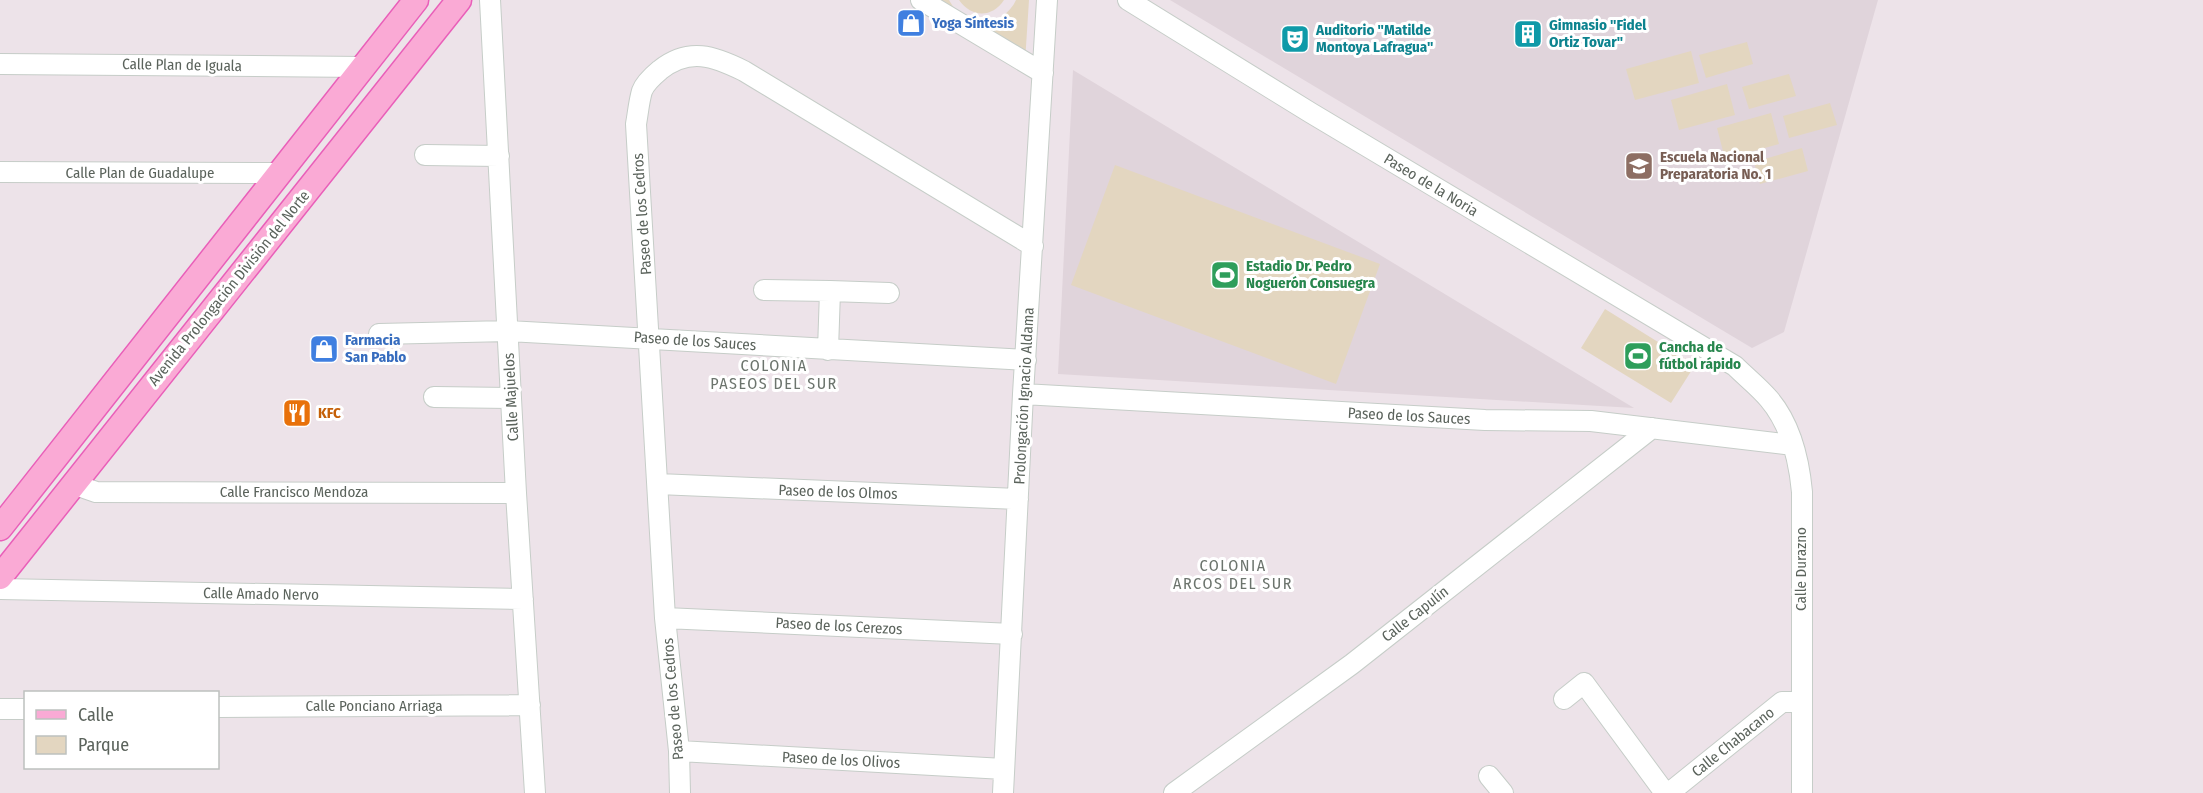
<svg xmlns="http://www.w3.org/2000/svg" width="2203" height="793" font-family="'Fira Sans Condensed',sans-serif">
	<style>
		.education { fill: #e0d4db }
		.green { fill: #e3d6c0 }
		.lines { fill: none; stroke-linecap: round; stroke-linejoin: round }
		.minor-casing { stroke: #c6cdc8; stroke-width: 22 }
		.major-casing { stroke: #e95fb9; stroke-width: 27 }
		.minor { stroke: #fff; stroke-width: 20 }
		.major { stroke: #faaad5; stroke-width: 24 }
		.labels { text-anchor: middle; stroke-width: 6; stroke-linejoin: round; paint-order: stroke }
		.shop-label { font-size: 15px; font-weight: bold; fill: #366cbe; stroke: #fff; text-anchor: start }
		.culture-label { font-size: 15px; font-weight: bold; fill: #0d838f; stroke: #fff; text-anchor: start }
		.street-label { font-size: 15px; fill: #5b635c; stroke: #fff }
		.education-label { font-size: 15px; font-weight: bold; fill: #785e54; stroke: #fff; text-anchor: start }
		.leisure-label { font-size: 15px; font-weight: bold; fill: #27864d; stroke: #fff; text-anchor: start }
		.food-label { font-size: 15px; font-weight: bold; fill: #c56008; stroke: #fff; text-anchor: start }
		.neighbourhood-label { font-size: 16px; letter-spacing: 1.5px; fill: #6c746d; stroke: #fff }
	</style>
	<rect width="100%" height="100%" fill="#ede3e9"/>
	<path class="education" d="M1170 0H1878L1784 332 1752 348Z
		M1073 70 1634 408 1058 374Z"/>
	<path class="green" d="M925 0H949C953 7 960 18 968 21 987 29 1009 16 1016 0H1029L1025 62Z
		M959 0H1004C992 18 972 18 959 0Z
		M1747 42 1753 64 1706 78 1699 55Z
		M1691 51 1699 83 1635 100 1626 69Z
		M1789 74 1796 96 1749 109 1742 87Z
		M1727 84 1735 115 1679 130 1671 100Z
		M1830 103 1837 125 1789 138 1783 116Z
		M1771 113 1779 144 1725 159 1717 128Z
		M1802 148 1808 171 1760 184 1754 162Z
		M1115 165 1380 264 1336 384 1071 285Z
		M1605 309 1695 365 1671 403 1581 348Z"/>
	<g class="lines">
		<g class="minor-casing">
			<path id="minor" d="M490 0 516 493 535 793
				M921 0 1043 73
				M1128 0 1311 113 1735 366C1746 377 1759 387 1769 399 1791 425 1799 459 1802 492V793
				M0 64 364 67
				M425 155 499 156
				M0 172 280 173
				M764 290 830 291 828 350
				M830 291 889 293
				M379 334 508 331 1026 360
				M1023 394 1485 420 1591 421 1793 445
				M434 397 511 398
				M73 484 96 492 516 493
				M658 484 1018 499
				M0 589 523 599
				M665 618 1012 634
				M1564 699 1584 683 1665 793
				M218 707 530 705
				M0 709H26
				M679 751 1004 769
				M1489 776 1503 793
				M680 793 679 751 665 618 636 124C638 113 639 101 642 91 645 83 654 75 660 70 689 47 714 56 744 71L1033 246
				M1003 793 1023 394 1047 0
				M1174 793 1352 664 1652 428
				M1669 793 1782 702H1801"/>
		</g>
		<g class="major-casing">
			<path id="major" d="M0 528 416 0
				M0 577 459 0"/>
		</g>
		<use href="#minor" class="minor"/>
		<use href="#major" class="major"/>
	</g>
	<defs>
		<g id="shop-square" transform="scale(1.5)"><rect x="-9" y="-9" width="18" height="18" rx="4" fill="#3f7fe0" stroke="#fff"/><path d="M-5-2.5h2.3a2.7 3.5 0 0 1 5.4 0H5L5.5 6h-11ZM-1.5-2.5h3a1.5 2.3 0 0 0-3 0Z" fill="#fff"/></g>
		<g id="building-square" transform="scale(1.5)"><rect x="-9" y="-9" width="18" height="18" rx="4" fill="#0f9aa8" stroke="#fff"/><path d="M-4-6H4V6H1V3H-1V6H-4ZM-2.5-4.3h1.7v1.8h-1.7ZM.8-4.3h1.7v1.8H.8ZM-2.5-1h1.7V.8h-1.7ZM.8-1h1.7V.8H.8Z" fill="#fff"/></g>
		<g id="theatre-square" transform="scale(1.5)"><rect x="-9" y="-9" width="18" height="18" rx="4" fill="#0f9aa8" stroke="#fff"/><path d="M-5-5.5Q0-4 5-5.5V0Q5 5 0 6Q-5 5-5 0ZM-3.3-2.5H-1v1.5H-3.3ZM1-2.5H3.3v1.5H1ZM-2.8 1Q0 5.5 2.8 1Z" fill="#fff"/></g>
		<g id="school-square" transform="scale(1.5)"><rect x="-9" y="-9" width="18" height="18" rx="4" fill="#8d6e63" stroke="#fff"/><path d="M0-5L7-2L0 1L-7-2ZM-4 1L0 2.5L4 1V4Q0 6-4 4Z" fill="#fff"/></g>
		<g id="stadium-square" transform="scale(1.5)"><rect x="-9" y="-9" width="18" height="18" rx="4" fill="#2e9e5b" stroke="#fff"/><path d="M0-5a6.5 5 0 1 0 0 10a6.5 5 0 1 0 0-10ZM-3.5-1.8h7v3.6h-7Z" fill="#fff"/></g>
		<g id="restaurant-square" transform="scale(1.5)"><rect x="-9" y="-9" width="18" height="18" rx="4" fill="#e8710a" stroke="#fff"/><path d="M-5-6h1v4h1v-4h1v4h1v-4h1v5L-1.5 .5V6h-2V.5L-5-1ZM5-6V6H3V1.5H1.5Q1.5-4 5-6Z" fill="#fff"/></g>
	</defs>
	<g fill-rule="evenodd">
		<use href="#shop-square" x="911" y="23"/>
		<use href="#building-square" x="1528" y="34"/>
		<use href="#theatre-square" x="1295" y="39"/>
		<use href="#school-square" x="1639" y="166"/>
		<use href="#stadium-square" x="1225" y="275"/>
		<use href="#shop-square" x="324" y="349"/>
		<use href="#stadium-square" x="1638" y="356"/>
		<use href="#restaurant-square" x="297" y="413"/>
	</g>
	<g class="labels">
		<g class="shop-label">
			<text x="932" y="28">Yoga Síntesis</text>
			<text x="345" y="345">Farmacia<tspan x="345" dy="17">San Pablo</tspan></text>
		</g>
		<g class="culture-label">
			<text x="1549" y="30">Gimnasio "Fidel<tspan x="1549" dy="17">Ortiz Tovar"</tspan></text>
			<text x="1316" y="35">Auditorio "Matilde<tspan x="1316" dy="17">Montoya Lafragua"</tspan></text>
		</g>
		<g class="street-label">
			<text transform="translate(182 65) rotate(1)" y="5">Calle Plan de Iguala</text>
			<text x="140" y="178">Calle Plan de Guadalupe</text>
			<text transform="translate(1431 185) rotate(31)" y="5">Paseo de la Noria</text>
			<text transform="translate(642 214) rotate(-94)" y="5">Paseo de los Cedros</text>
			<text transform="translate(229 288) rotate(-51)" y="5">Avenida Prolongación División del Norte</text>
			<text transform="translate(695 341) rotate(4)" y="5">Paseo de los Sauces</text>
			<text transform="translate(1024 396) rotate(-87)" y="5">Prolongación Ignacio Aldama</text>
			<text transform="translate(511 397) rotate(-93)" y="5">Calle Majuelos</text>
			<text transform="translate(1409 416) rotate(3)" y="5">Paseo de los Sauces</text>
			<text x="294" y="497">Calle Francisco Mendoza</text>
			<text transform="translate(838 492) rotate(2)" y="5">Paseo de los Olmos</text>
			<text transform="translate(1801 569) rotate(-90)" y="5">Calle Durazno</text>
			<text transform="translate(261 594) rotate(1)" y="5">Calle Amado Nervo</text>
			<text transform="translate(1415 614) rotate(-38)" y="5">Calle Capulín</text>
			<text transform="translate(839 626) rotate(3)" y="5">Paseo de los Cerezos</text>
			<text transform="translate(673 699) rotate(-95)" y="5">Paseo de los Cedros</text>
			<text x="374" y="711">Calle Ponciano Arriaga</text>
			<text transform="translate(1733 742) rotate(-39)" y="5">Calle Chabacano</text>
			<text transform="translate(841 760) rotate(3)" y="5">Paseo de los Olivos</text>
		</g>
		<g class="education-label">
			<text x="1660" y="162">Escuela Nacional<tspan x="1660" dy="17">Preparatoria No. 1</tspan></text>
		</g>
		<g class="leisure-label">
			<text x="1246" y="271">Estadio Dr. Pedro<tspan x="1246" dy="17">Noguerón Consuegra</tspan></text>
			<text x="1659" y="352">Cancha de<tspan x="1659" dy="17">fútbol rápido</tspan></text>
		</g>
		<g class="food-label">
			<text x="318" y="418">KFC</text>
		</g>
		<g class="neighbourhood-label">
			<text x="774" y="371">COLONIA<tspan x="774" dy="18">PASEOS DEL SUR</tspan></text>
			<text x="1233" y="571">COLONIA<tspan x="1233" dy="18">ARCOS DEL SUR</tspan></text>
		</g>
	</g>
	<rect x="24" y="691" width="195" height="78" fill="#ffffff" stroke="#bdc1be" stroke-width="1.5"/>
	<rect x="36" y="710" width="30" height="9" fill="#faaad5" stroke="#bdc1be" stroke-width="1.5"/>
	<text x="78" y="721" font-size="18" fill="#5b635c">Calle</text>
	<rect x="36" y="736" width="30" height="18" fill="#e3d6c0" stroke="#bdc1be" stroke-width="1.5"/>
	<text x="78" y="751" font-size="18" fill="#5b635c">Parque</text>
</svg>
